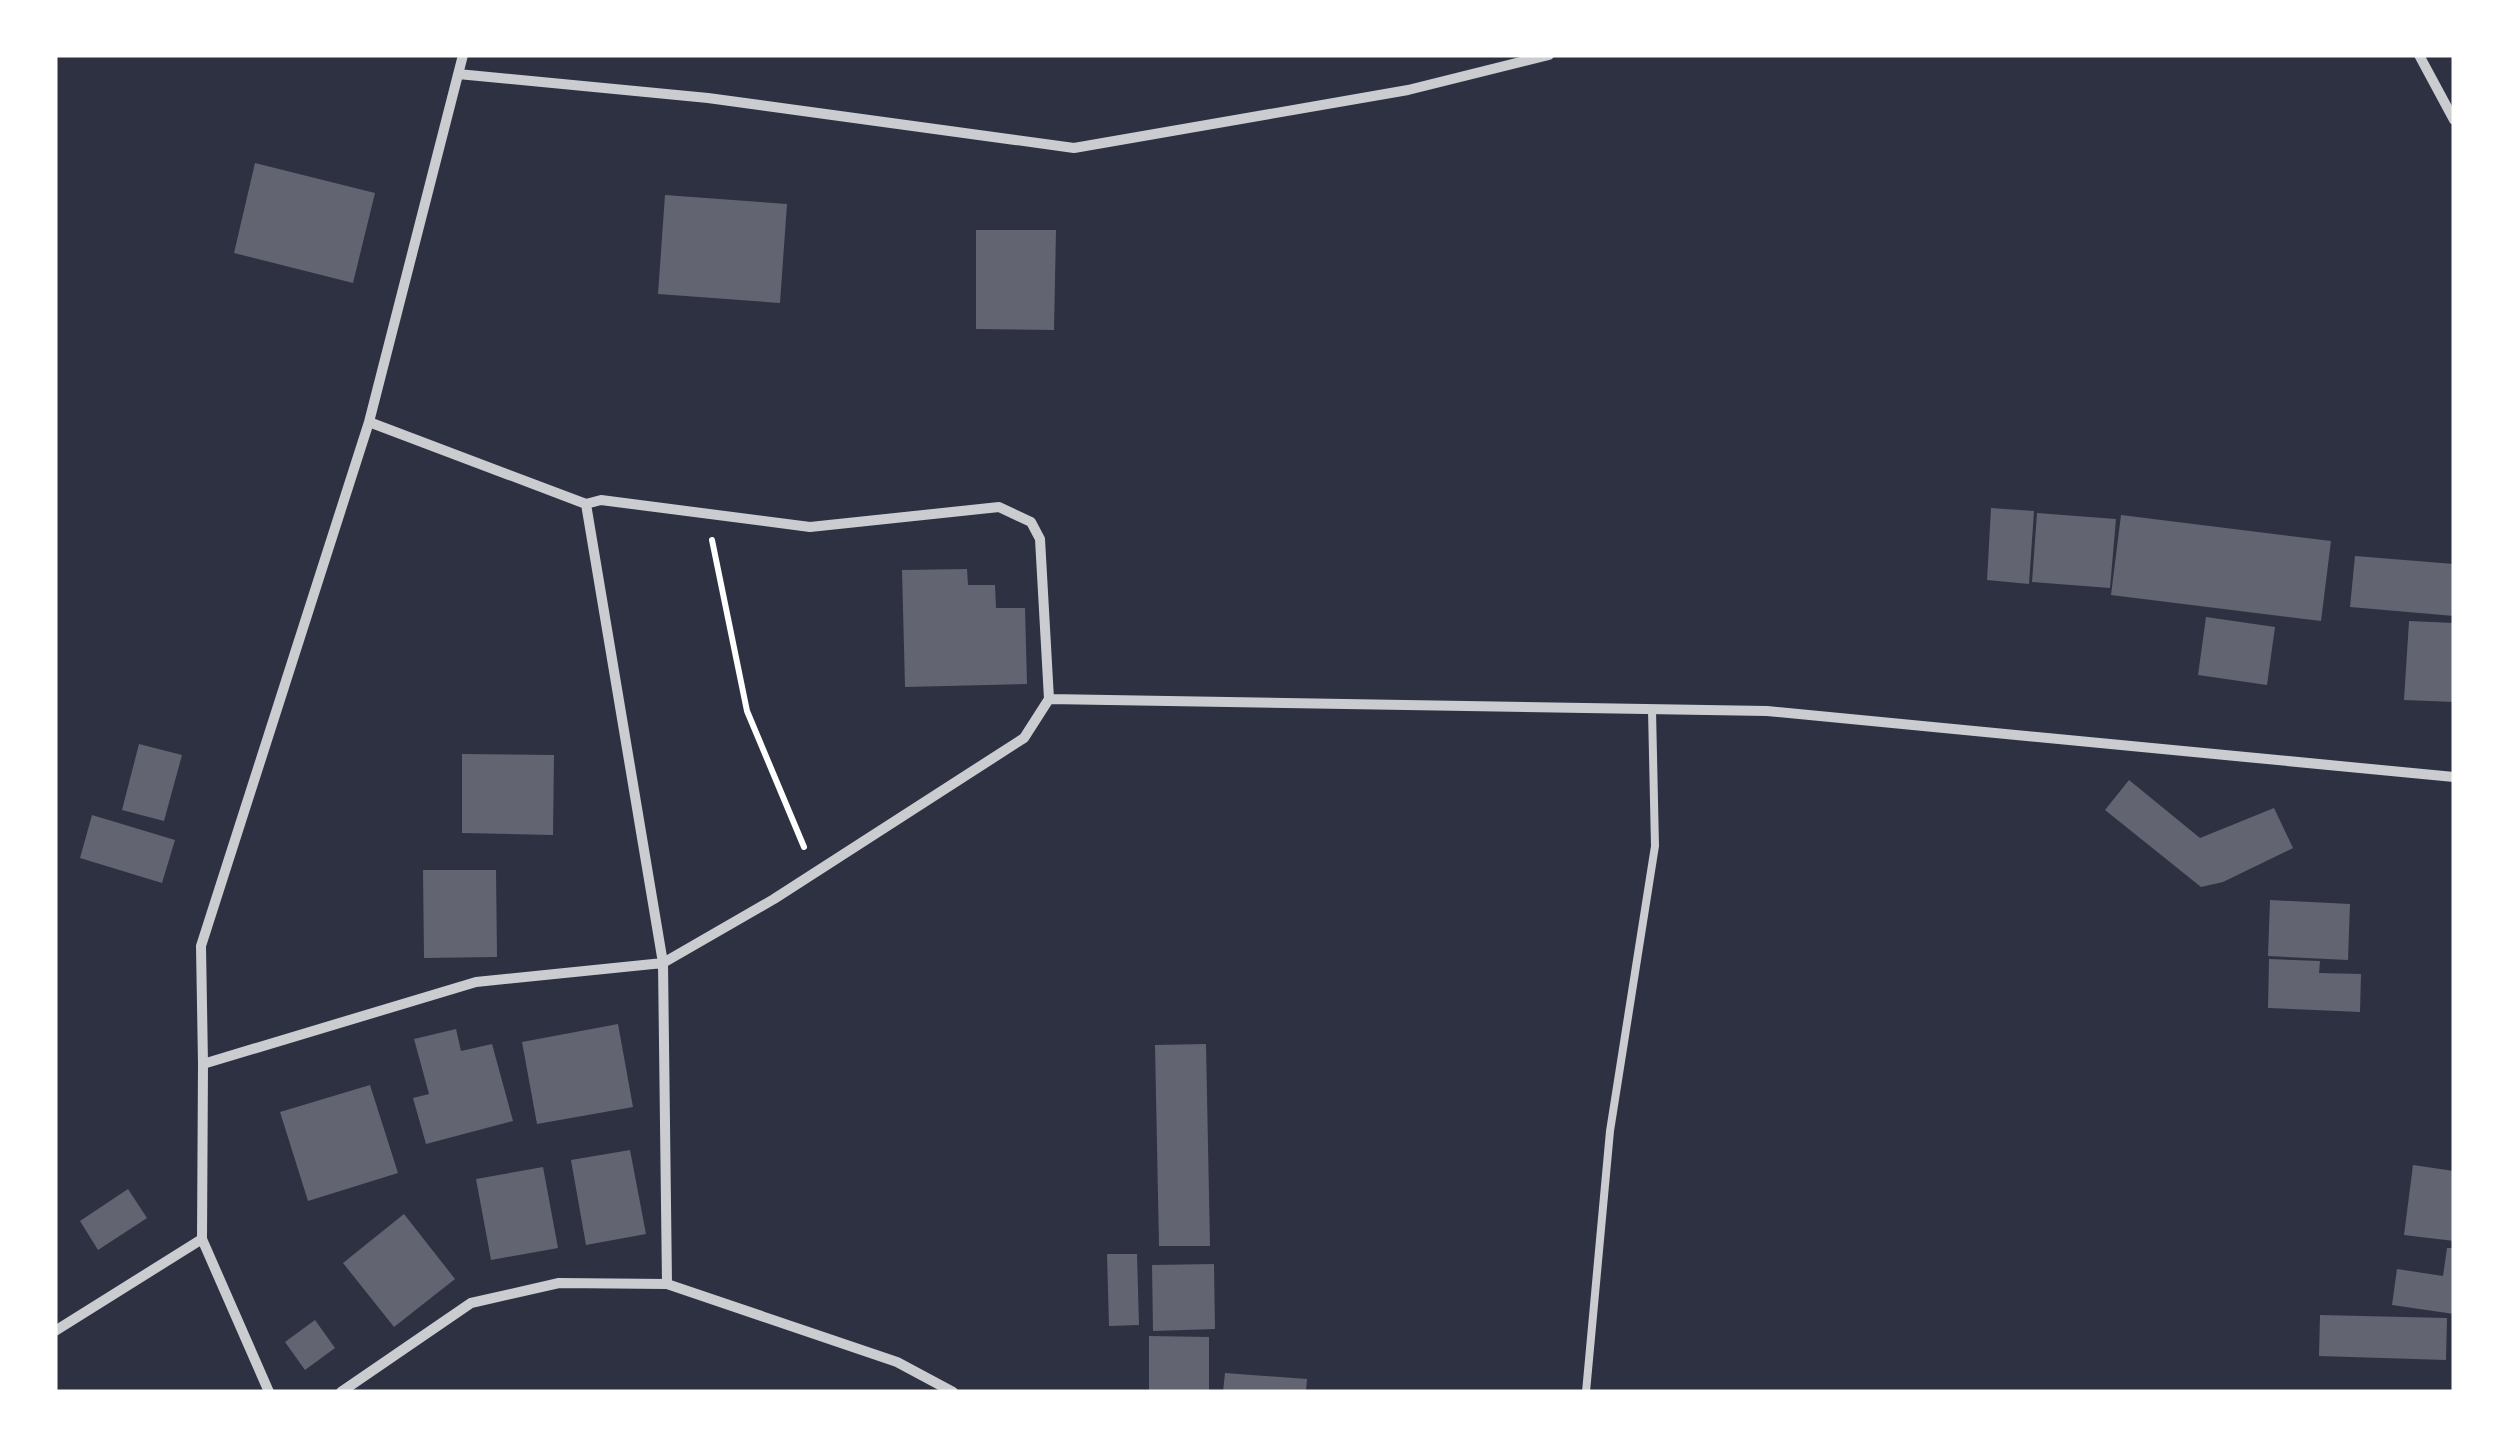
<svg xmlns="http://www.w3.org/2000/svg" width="2509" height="1447" font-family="Lato,sans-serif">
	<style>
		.building { fill: #626471 }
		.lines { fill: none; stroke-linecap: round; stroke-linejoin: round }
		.path { stroke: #fff; stroke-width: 6 }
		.service { stroke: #caccd0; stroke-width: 8 }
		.minor { stroke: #caccd0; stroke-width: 10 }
	</style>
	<rect width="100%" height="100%" fill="#2d3142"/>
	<path class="building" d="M255 163 375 193 353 283 234 253Z
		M665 195 787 204 780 303 658 294Z
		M976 230H1056L1054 330 976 329Z
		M1991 508 2034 511 2029 584 1987 580Z
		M2037 513 2116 519 2110 588 2032 582Z
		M2121 515 2331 541 2321 621 2111 595Z
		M2355 556 2454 564V616L2350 607Z
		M967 569 968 585H995L996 608H1025L1027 684 905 687 902 570Z
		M2206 617 2275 627 2267 685 2198 675Z
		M2409 621 2454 623V702L2404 700Z
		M139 744 182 755 164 821 122 810Z
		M462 754 554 755 553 835 462 833Z
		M2129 780 2200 838 2274 808 2293 848 2223 882 2201 887 2105 810Z
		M92 815 175 840 162 883 80 858Z
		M423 870H496L497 957 424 958Z
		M2270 900 2350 904 2348 960 2268 956Z
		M2269 959 2320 961 2319 973 2361 974 2360 1012 2268 1008Z
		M618 1024 633 1107 537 1124 522 1042Z
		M456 1029 461 1051 492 1044 513 1121 426 1144 413 1098 429 1094 414 1039Z
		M1206 1044 1210 1246H1159L1155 1045Z
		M370 1085 398 1173 308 1201 280 1112Z
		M630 1150 646 1234 586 1245 571 1160Z
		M2413 1165 2454 1171V1241L2404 1235Z
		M543 1167 558 1248 491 1260 476 1179Z
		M128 1189 147 1218 98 1250 80 1221Z
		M404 1214 455 1279 394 1327 343 1263Z
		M2447 1248H2454V1314L2392 1305 2397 1269 2443 1276Z
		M1107 1254H1137L1139 1325 1109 1326Z
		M1214 1264 1215 1329 1153 1331 1152 1265Z
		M2320 1315 2447 1318 2446 1360 2319 1356Z
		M315 1320 335 1348 305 1370 285 1342Z
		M1149 1336 1209 1337V1392H1149Z
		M1225 1373 1307 1379 1306 1392H1223Z"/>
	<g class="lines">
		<path class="path" d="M712 540 747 711 804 847"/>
		<path class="service" d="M1586 1392 1610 1131 1655 846 1652 710"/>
		<path class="minor" d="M2419 55 2454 120
			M458 74 708 98 1074 148 1408 90 1549 55
			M369 422 586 504 601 500 810 527 999 507 1031 522 1040 539 1049 699
			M586 504 663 963 667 1284
			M203 1064 201 946 369 422 463 55
			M55 1331 202 1239
			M269 1392 202 1239 203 1064 476 982 663 963 774 899 1024 738 1049 699 1767 711 2454 777
			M341 1392 471 1303 559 1283 667 1284 897 1362 953 1392"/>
	</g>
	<rect width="2509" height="1447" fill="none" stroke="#ffffff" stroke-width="115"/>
</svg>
